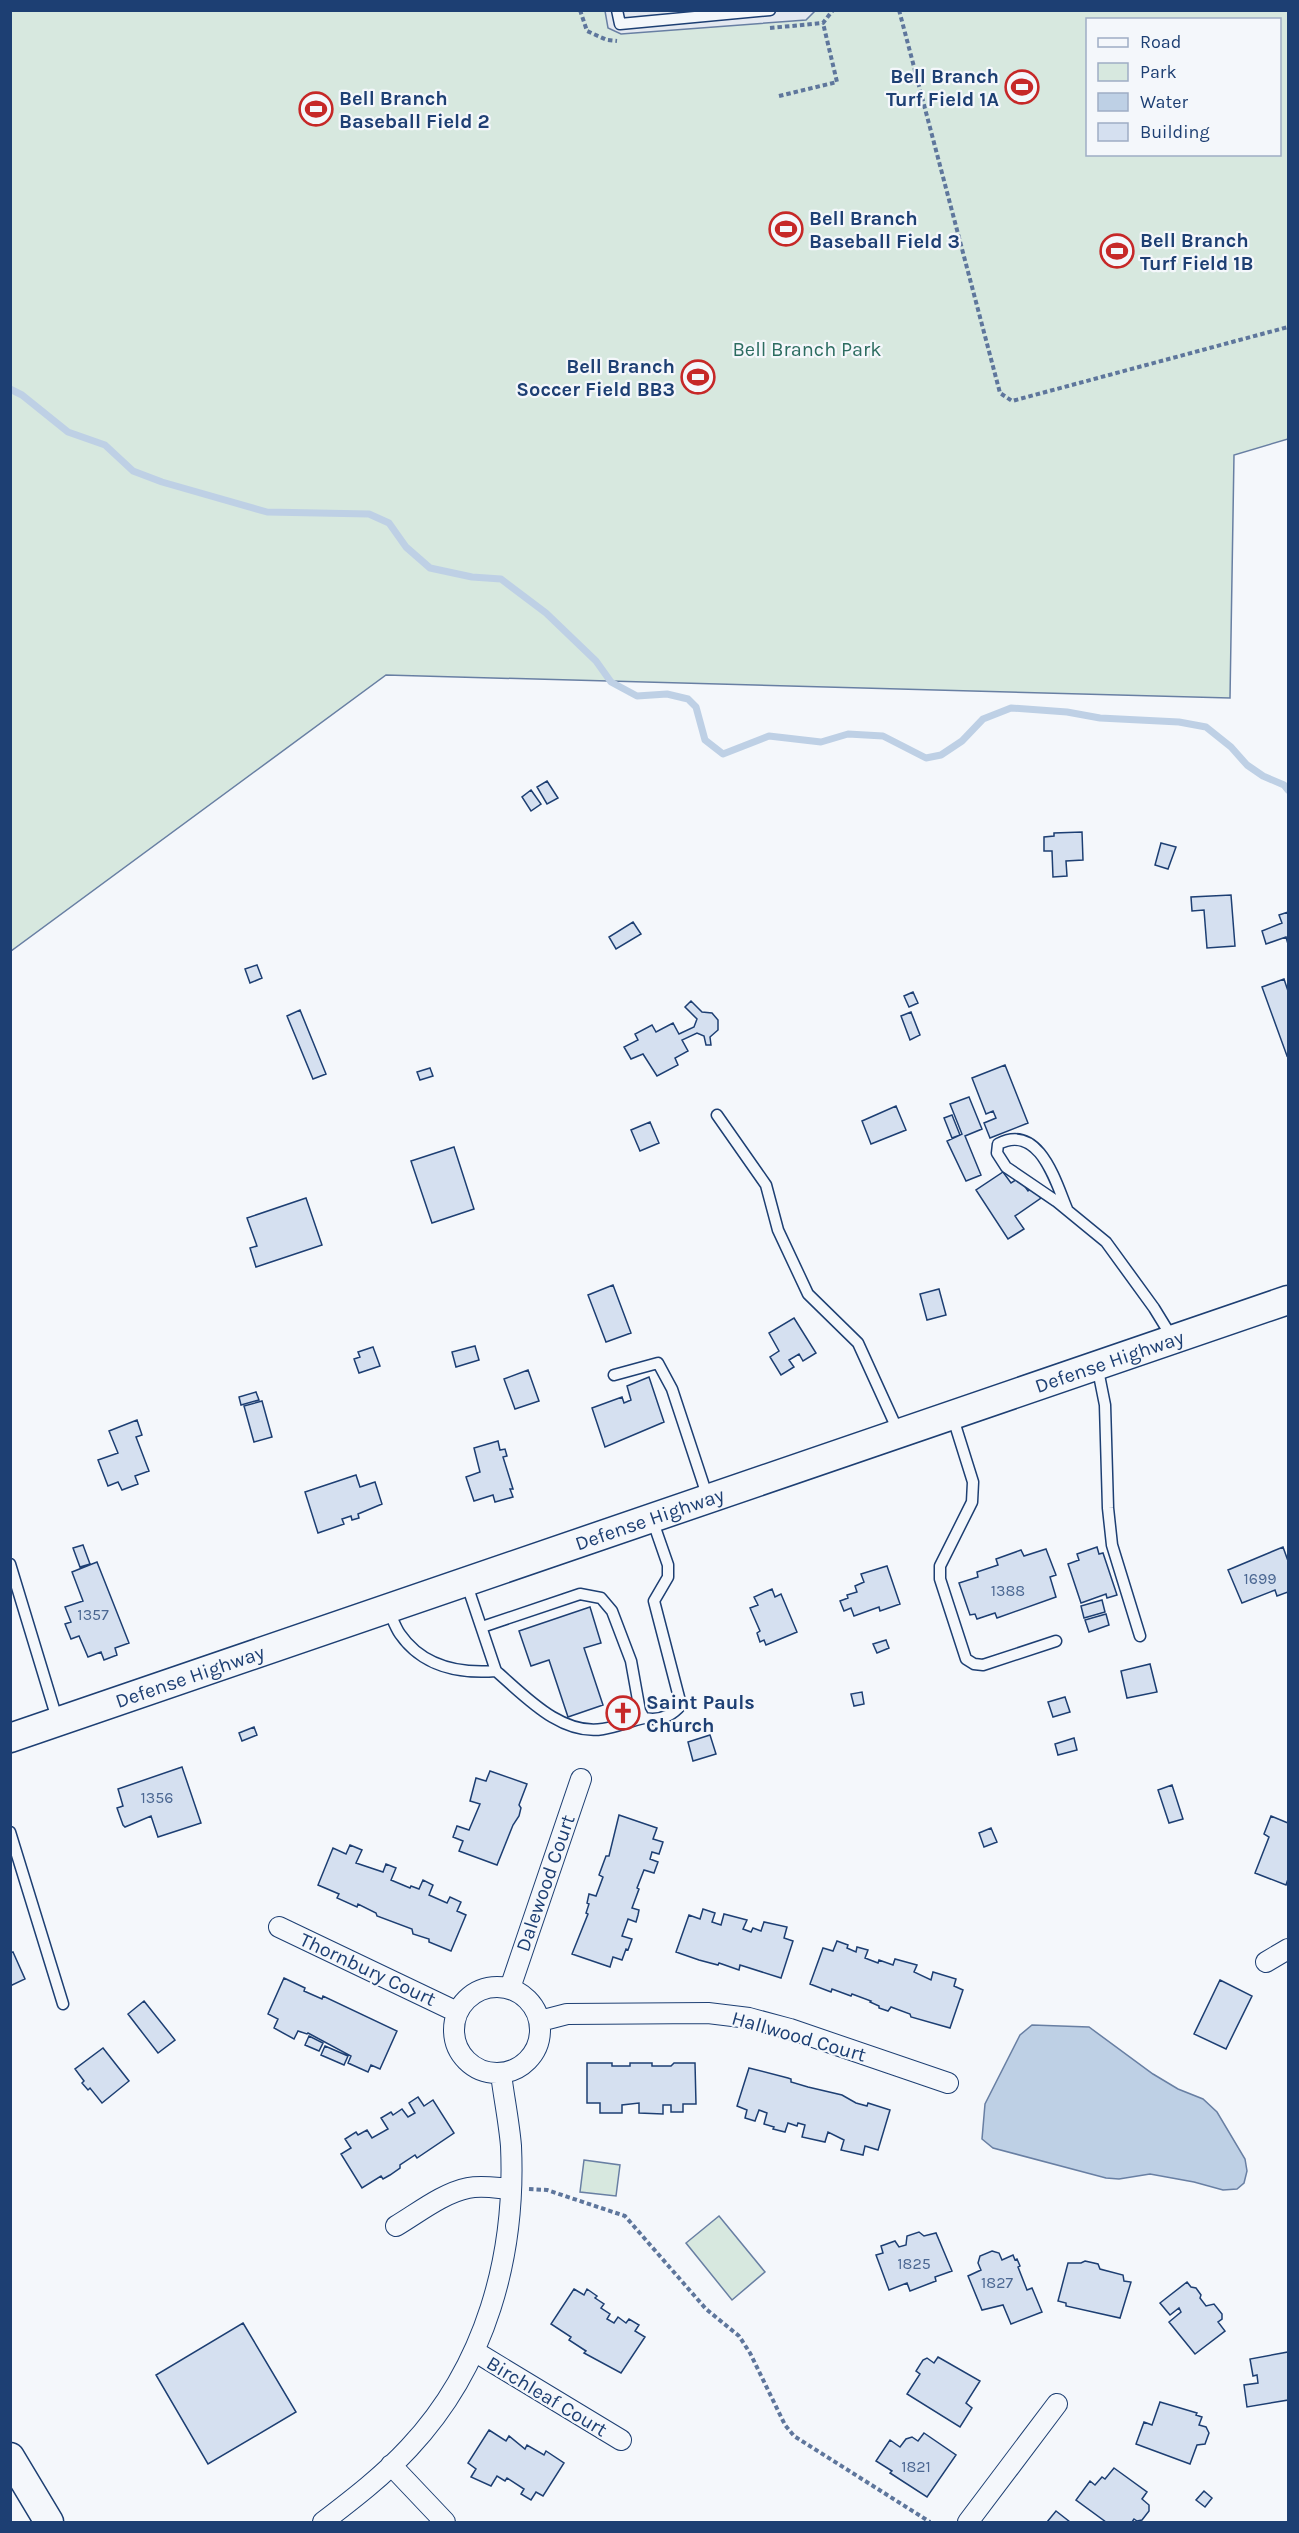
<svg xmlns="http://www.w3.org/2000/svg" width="1299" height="2533" font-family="Karla,sans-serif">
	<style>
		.green { fill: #d7e8df; stroke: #687fa3; stroke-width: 1.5; fill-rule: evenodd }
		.parking { fill: #e3e8f0; stroke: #687fa3; stroke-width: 1.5 }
		.water { fill: #bed0e5; stroke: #687fa3; stroke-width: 1.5 }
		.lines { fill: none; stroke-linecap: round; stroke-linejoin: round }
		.stream { stroke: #bed0e5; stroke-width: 7 }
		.building { fill: #d5e0f0; stroke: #1d3f73; stroke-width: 1.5 }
		.lane-casing { stroke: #1d3f73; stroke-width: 13 }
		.street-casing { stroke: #1d3f73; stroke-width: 22 }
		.secondary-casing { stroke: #1d3f73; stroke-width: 31 }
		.path { stroke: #5e769c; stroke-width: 4; stroke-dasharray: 4.5 3; stroke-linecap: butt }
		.lane { stroke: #f4f7fb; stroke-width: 10 }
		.street { stroke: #f4f7fb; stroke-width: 20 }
		.secondary { stroke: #f4f7fb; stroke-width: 28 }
		.labels { text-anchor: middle; stroke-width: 4.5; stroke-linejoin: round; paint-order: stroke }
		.number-label { font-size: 16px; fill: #4b6792 }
		.poi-label { font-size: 20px; font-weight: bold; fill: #1d3f73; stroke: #f4f7fb; text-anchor: start }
		.park-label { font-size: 20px; fill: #2c6c60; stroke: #f4f7fb }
		.street-label { font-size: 20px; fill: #1d3f73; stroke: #f4f7fb }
	</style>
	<rect width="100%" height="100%" fill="#f4f7fb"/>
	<path class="green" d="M11 11H1288V439L1234 455 1230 698 386 675 11 951ZM1088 20H1280V154H1088Z
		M584 2160 620 2165 616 2196 580 2192Z
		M719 2216 765 2272 732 2300 686 2243Z"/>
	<path class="parking" d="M605 11H815L806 20 621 34 608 28Z"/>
	<path class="water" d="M1032 2025 1089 2027 1153 2074 1178 2089 1203 2099 1217 2112 1245 2159 1247 2171 1244 2183 1237 2189 1223 2190 1194 2182 1150 2174 1119 2179 1106 2178 993 2148 982 2139 985 2104 1020 2035Z"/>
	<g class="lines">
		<path class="stream" d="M10 389 22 395 68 432 105 445 133 471 162 482 267 512 369 514 389 523 406 547 430 568 472 577 501 579 546 613 596 661 611 682 637 696 667 694 688 699 696 707 705 740 723 754 769 736 821 742 848 734 883 736 926 758 941 755 962 741 983 719 1011 708 1067 712 1100 718 1179 722 1206 727 1231 747 1247 765 1263 776 1284 785 1288 790"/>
	</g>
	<path class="building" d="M547 781 558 798 547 804 537 787Z
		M531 790 541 804 531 811 522 797Z
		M1082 832 1083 860 1066 861 1067 876 1053 877 1052 851H1044V837L1054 836V833Z
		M1161 843 1176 847 1168 869 1155 865Z
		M1231 895 1235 946 1207 948 1204 910 1192 911 1191 897Z
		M1288 912V944L1286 937 1266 944 1262 931 1282 923 1279 915Z
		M633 922 641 934 616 949 609 937Z
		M257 965 262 978 250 983 245 969Z
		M1284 979 1288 991V1055L1287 1056 1262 987Z
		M913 992 918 1003 909 1007 904 996Z
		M691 1001 702 1012 712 1013 718 1020V1030L710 1037 711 1045H706L704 1036 697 1033 682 1040 688 1051 675 1058 678 1065 657 1076 643 1054 631 1059 624 1047 638 1040 635 1034 652 1025 656 1032 673 1023 679 1034 694 1027 697 1019 685 1007Z
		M300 1010 326 1074 313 1079 287 1016Z
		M911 1012 920 1035 910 1040 901 1016Z
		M1005 1065 1028 1123 990 1138 984 1123 996 1118 993 1111 986 1114 972 1078Z
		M430 1068 433 1076 420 1080 417 1072Z
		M969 1097 982 1129 965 1136 981 1175 966 1181 947 1141 962 1134 950 1104Z
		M896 1106 906 1130 871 1144 862 1121Z
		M952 1115 960 1135 952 1138 944 1118Z
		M650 1122 659 1143 640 1151 631 1130Z
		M454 1147 474 1209 432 1223 411 1161Z
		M1003 1172 1011 1183 1019 1178 1028 1191 1033 1187 1041 1198 1015 1216 1024 1229 1008 1239 976 1190Z
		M306 1198 322 1245 256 1267 250 1248 257 1246 247 1218Z
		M613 1285 631 1333 606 1342 588 1295Z
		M939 1289 946 1315 927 1320 920 1294Z
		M794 1318 816 1353 803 1361 799 1354 789 1360 794 1367 781 1375 770 1357 779 1351 769 1333Z
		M475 1346 479 1360 456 1367 452 1352Z
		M373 1347 380 1366 359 1373 354 1359 360 1357 358 1352Z
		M528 1370 539 1401 515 1409 504 1379Z
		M649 1377 664 1422 605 1447 592 1408 622 1397 624 1403 631 1400 627 1386Z
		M256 1392 259 1400 241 1405 239 1397Z
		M262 1401 272 1437 254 1442 244 1406Z
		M137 1420 142 1435 136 1437 149 1471 135 1476 138 1484 122 1490 118 1482 108 1486 98 1460 118 1453 109 1431Z
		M498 1441 500 1450 505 1449 507 1456 503 1457 513 1489H510L513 1497 495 1502 493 1495 474 1501 466 1477 480 1472 474 1448Z
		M356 1475 360 1487 375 1482 382 1504 358 1514 359 1518 352 1520 351 1516 342 1519 344 1524 318 1533 305 1492Z
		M83 1545 90 1564 80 1567 73 1548Z
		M1097 1547 1099 1554 1103 1553 1117 1595 1107 1598 1106 1594 1081 1603 1068 1564 1079 1560 1077 1554Z
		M1283 1547 1288 1561V1592L1277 1596 1275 1590 1242 1603 1228 1570Z
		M1046 1549 1056 1575 1050 1577 1056 1597 997 1618 995 1613 977 1619 975 1614 970 1615 959 1583 978 1577 977 1572 998 1565 996 1559 1021 1550 1024 1556Z
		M97 1562 129 1643 115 1648 117 1655 104 1660 101 1652 88 1657 79 1636 71 1639 65 1624 71 1622 65 1607 83 1601 72 1572Z
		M887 1566 900 1604 880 1611 879 1607 854 1616 851 1608 844 1611 840 1601 848 1598 847 1595 857 1592 855 1586 864 1582 861 1574Z
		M772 1589 775 1597 781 1594 797 1632 766 1645 764 1640 760 1642 757 1633 760 1631 750 1608 758 1605 754 1597Z
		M1102 1600 1105 1612 1084 1618 1081 1606Z
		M590 1607 601 1643 584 1648 603 1705 568 1717 549 1660 531 1666 519 1631Z
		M1106 1614 1109 1625 1089 1632 1085 1620Z
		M886 1640 889 1648 877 1653 873 1644Z
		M1150 1664 1157 1692 1127 1698 1121 1671Z
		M862 1692 864 1704 854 1706 851 1694Z
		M1065 1697 1070 1712 1053 1717 1048 1702Z
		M254 1727 257 1735 242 1741 239 1733Z
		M710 1735 716 1754 693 1761 688 1742Z
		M1074 1738 1077 1750 1058 1755 1055 1744Z
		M182 1767 201 1823 158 1837 151 1816 125 1827 123 1825 117 1808 123 1806 118 1789Z
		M490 1771 527 1784 519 1805 521 1808 519 1816 513 1825 497 1865 459 1851 463 1841 453 1837 457 1826 469 1830 480 1804 470 1801 476 1778 486 1781Z
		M1172 1785 1183 1819 1169 1823 1158 1790Z
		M619 1815 657 1828 653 1839 663 1842 659 1854 652 1852 650 1859 658 1862 654 1873 644 1870 637 1888 639 1889 632 1908 639 1910 638 1915 636 1922 628 1919 622 1936 632 1939 628 1950 626 1949 622 1960 613 1957 610 1967 572 1954 588 1914 586 1913 589 1904 587 1903 589 1894 596 1896 603 1877 599 1875 606 1856H609Z
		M1271 1816 1288 1823V1879L1286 1885 1255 1873 1269 1837 1264 1834Z
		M991 1828 997 1842 984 1847 979 1833Z
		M350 1845 362 1850 356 1863 383 1872 386 1864 396 1868 391 1880 410 1888 411 1886 419 1889 423 1880 433 1885 429 1895 447 1903 450 1897 461 1902 457 1911 466 1915 451 1951 429 1942V1939L413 1934 412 1929 377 1916 376 1913 358 1904 357 1907 337 1898 339 1894 318 1885 333 1848 346 1854Z
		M703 1909 715 1913 712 1922 721 1925 724 1914 747 1920 743 1929 751 1932 753 1928 761 1931 764 1922 787 1927 784 1938 793 1941 781 1978 740 1965 739 1970 719 1963 718 1965 699 1960 676 1952 689 1915 700 1919Z
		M837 1941 848 1945 847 1948 856 1952 857 1947 868 1950 865 1958 878 1963 879 1960 893 1965 895 1959 917 1965 914 1972 931 1980 933 1972 956 1979 954 1986 963 1990 950 2028 911 2017 910 2014 891 2007 888 2011 879 2008V2006L870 2002 871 2001 852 1994 851 1996 832 1989 831 1992 810 1984 823 1948 833 1951Z
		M13 1952 25 1979 10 1986V1953Z
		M284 1978 305 1988 304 1991 322 1999 323 1996 397 2031 380 2069 371 2065 368 2072 348 2063 351 2056 308 2033 307 2034 298 2031 294 2039 274 2028 278 2019 268 2014Z
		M1220 1980 1252 1996 1226 2049 1194 2034Z
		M144 2001 175 2040 158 2053 128 2014Z
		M309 2036 323 2043 319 2051 305 2045Z
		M325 2046 348 2056 344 2065 321 2055Z
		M103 2048 129 2081 102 2103 90 2088 88 2090 82 2083 84 2081 75 2069Z
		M587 2063H612V2066H630V2063H652V2066H671L674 2063H695L696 2104H683V2112H671V2105H663V2114L639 2113V2103L622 2105V2113H600V2103H587Z
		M749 2068 788 2078 791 2079V2082L808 2087 842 2095 856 2103 867 2106 868 2103 890 2110 878 2150 865 2146 863 2155 841 2150 844 2140 828 2132 825 2142 802 2137 805 2125 798 2123 797 2126 788 2123 785 2132 773 2129 774 2127 764 2124 767 2113 759 2110 755 2121 745 2118 747 2110 737 2106Z
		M418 2097 424 2106 433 2100 454 2133 417 2158 415 2155 400 2165V2168L390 2175 383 2179 381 2176 362 2188 341 2154 351 2148 345 2139 356 2132 358 2135 367 2130 372 2138 388 2129 381 2118 391 2112 393 2115 402 2109 408 2117 415 2113 409 2103Z
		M919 2232 924 2236 936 2233 952 2271 935 2277 936 2281 910 2291 907 2283 889 2290 876 2255 883 2253 881 2246 895 2241 899 2247 906 2245 907 2236Z
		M992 2251 999 2253 1002 2260 1013 2255 1015 2260 1017 2259 1020 2266 1018 2267 1027 2290 1032 2288 1042 2312 1011 2324 1003 2305 982 2310 968 2276 981 2270 978 2263 980 2256Z
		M1085 2261 1098 2264 1100 2269 1123 2275 1124 2281 1131 2282 1120 2318 1066 2306V2303L1058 2301 1068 2263H1081Z
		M1187 2282 1191 2287 1196 2288 1201 2295 1200 2298 1206 2306 1214 2304 1222 2314V2319L1218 2322 1225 2331 1195 2354 1169 2322 1181 2312 1179 2308 1170 2315 1160 2303Z
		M574 2289 584 2295 587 2289 597 2296 595 2298 604 2304 601 2308 610 2314 607 2319 614 2323 618 2317 626 2323 629 2319 639 2325 635 2331 645 2337 621 2373 584 2353 586 2351 569 2340 571 2337 551 2324Z
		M243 2323 296 2412 208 2464 156 2375Z
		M1288 2352V2400L1247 2407 1244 2385 1258 2383 1257 2375 1253 2376 1250 2359Z
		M938 2357 980 2381 966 2403 972 2408 960 2427 907 2394 920 2374 916 2371 923 2360 927 2358 934 2363Z
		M1160 2402 1197 2413 1196 2415 1202 2417 1199 2425 1206 2427 1209 2433 1205 2444 1197 2445 1190 2464 1136 2444 1144 2422 1152 2425Z
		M489 2430 506 2441 509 2436 525 2449 527 2445 544 2455 546 2451 564 2463 543 2496 536 2492 531 2500 521 2494 524 2489 507 2478 505 2481 497 2476 491 2486 471 2477 476 2469 468 2463Z
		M924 2433 956 2455 927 2497 890 2473 892 2471 876 2461 890 2440 900 2447 906 2439 912 2437 918 2441Z
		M1114 2468 1147 2492 1142 2499 1149 2505V2511L1142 2520 1137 2521 1134 2519 1132 2522H1106L1076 2500 1090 2481 1095 2485 1102 2477 1105 2479Z
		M1204 2491 1212 2498 1205 2507 1196 2500Z
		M1056 2511 1070 2522H1047Z"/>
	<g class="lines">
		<g class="lane-casing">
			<path id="lane" d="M617 10 620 24 770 10
				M717 1115 766 1185 778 1230 808 1294 858 1343 899 1433
				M1067 1209C1055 1180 1039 1123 998 1144L997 1153 1006 1167 1056 1201 1106 1242 1154 1308 1173 1339
				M1097 1365 1105 1405 1108 1508 1112 1545 1140 1636
				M614 1375 658 1363 672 1389 708 1498
				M952 1415 973 1482 972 1502 940 1566V1579L966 1659 974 1664 983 1665 1056 1641
				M10 1564 58 1722
				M388 1609C392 1617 395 1627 400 1634 422 1666 459 1674 496 1671L466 1582
				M482 1627 580 1594 601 1598 612 1611 631 1661 640 1711 644 1718C659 1721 671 1717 681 1705L654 1601 668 1577V1565L652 1519
				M496 1671C525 1696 561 1736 603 1729 617 1727 630 1721 644 1718
				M10 1832 63 2004"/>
		</g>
		<g class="street-casing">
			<path id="street" d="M279 1927 457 2012
				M1266 1962 1288 1949
				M454 2030a43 43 0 1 1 86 0a43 43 0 1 1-86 0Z
				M510 1988 581 1779
				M540 2021 567 2014 708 2013 749 2018 790 2029 948 2083
				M396 2226C418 2213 443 2193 468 2188 482 2185 496 2188 510 2189
				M474 2351 621 2440
				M391 2465 445 2522
				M323 2522C353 2499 383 2476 409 2448 486 2366 516 2256 511 2146 509 2122 504 2098 501 2074
				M968 2522 1057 2404"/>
		</g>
		<g class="secondary-casing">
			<g id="secondary">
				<path id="s1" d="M10 1738 1288 1300"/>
				<path d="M10 2457 49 2522"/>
			</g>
		</g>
		<path class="path" d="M580 10 587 31 607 40 617 41
			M861 10H876
			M899 10 1000 393 1012 401 1288 327
			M770 28 823 23 833 10
			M779 96 837 82 823 23
			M529 2189 547 2190 625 2216 706 2309 739 2336 750 2353 785 2425 794 2436 930 2522"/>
		<use href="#lane" class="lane"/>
		<use href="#street" class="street"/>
		<use href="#secondary" class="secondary"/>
	</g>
	<defs>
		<g id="stadium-ring" transform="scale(1.725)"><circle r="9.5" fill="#f4f7fb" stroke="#c62828" stroke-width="1.5"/><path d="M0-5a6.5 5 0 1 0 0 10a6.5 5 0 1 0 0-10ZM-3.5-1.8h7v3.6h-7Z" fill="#c62828"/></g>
		<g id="church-ring" transform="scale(1.725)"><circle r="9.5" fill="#f4f7fb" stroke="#c62828" stroke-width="1.5"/><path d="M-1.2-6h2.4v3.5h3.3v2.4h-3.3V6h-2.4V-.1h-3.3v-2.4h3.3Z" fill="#c62828"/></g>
	</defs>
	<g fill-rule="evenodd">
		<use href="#stadium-ring" x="1022" y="87"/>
		<use href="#stadium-ring" x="316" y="109"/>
		<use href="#stadium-ring" x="786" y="229"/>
		<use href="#stadium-ring" x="1117" y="251"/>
		<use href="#stadium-ring" x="698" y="377"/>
		<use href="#church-ring" x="623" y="1713"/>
	</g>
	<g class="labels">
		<g class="number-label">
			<text x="1260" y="1584">1699</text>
			<text x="1008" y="1596">1388</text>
			<text x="93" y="1620">1357</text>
			<text x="157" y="1803">1356</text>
			<text x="914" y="2269">1825</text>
			<text x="997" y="2288">1827</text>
			<text x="916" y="2472">1821</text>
		</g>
		<g class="poi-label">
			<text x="999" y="83" text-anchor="end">Bell Branch<tspan x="999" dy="23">Turf Field 1A</tspan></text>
			<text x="339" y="105">Bell Branch<tspan x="339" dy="23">Baseball Field 2</tspan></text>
			<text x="809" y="225">Bell Branch<tspan x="809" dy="23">Baseball Field 3</tspan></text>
			<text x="1140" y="247">Bell Branch<tspan x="1140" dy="23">Turf Field 1B</tspan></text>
			<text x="675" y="373" text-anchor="end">Bell Branch<tspan x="675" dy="23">Soccer Field BB3</tspan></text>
			<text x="646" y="1709">Saint Pauls<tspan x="646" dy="23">Church</tspan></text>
		</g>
		<g class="park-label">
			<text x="807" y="356">Bell Branch Park</text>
		</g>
		<g class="street-label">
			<text dy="7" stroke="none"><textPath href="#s1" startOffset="1162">Defense Highway</textPath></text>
			<text dy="7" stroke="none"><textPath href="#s1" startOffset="676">Defense Highway</textPath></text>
			<text dy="7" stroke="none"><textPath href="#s1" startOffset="190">Defense Highway</textPath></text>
			<text transform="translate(545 1883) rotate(-71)" y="7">Dalewood Court</text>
			<text transform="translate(368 1969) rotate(25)" y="7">Thornbury Court</text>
			<text transform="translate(799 2036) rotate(16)" y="7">Hallwood Court</text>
			<text transform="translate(547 2396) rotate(31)" y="7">Birchleaf Court</text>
		</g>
	</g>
	<rect width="1299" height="2533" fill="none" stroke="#1d3f73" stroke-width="24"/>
	<rect x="1086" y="18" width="195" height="138" fill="#f4f7fb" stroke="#9eadc5" stroke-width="1.5"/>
	<rect x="1098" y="38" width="30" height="9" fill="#f4f7fb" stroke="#9eadc5" stroke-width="1.5"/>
	<text x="1140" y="48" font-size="18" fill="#1d3f73">Road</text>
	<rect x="1098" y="63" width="30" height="18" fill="#d7e8df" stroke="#9eadc5" stroke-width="1.5"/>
	<text x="1140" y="78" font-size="18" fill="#1d3f73">Park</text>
	<rect x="1098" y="93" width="30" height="18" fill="#bed0e5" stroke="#9eadc5" stroke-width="1.5"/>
	<text x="1140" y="108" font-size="18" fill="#1d3f73">Water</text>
	<rect x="1098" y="123" width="30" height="18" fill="#d5e0f0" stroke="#9eadc5" stroke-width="1.5"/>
	<text x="1140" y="138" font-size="18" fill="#1d3f73">Building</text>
</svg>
